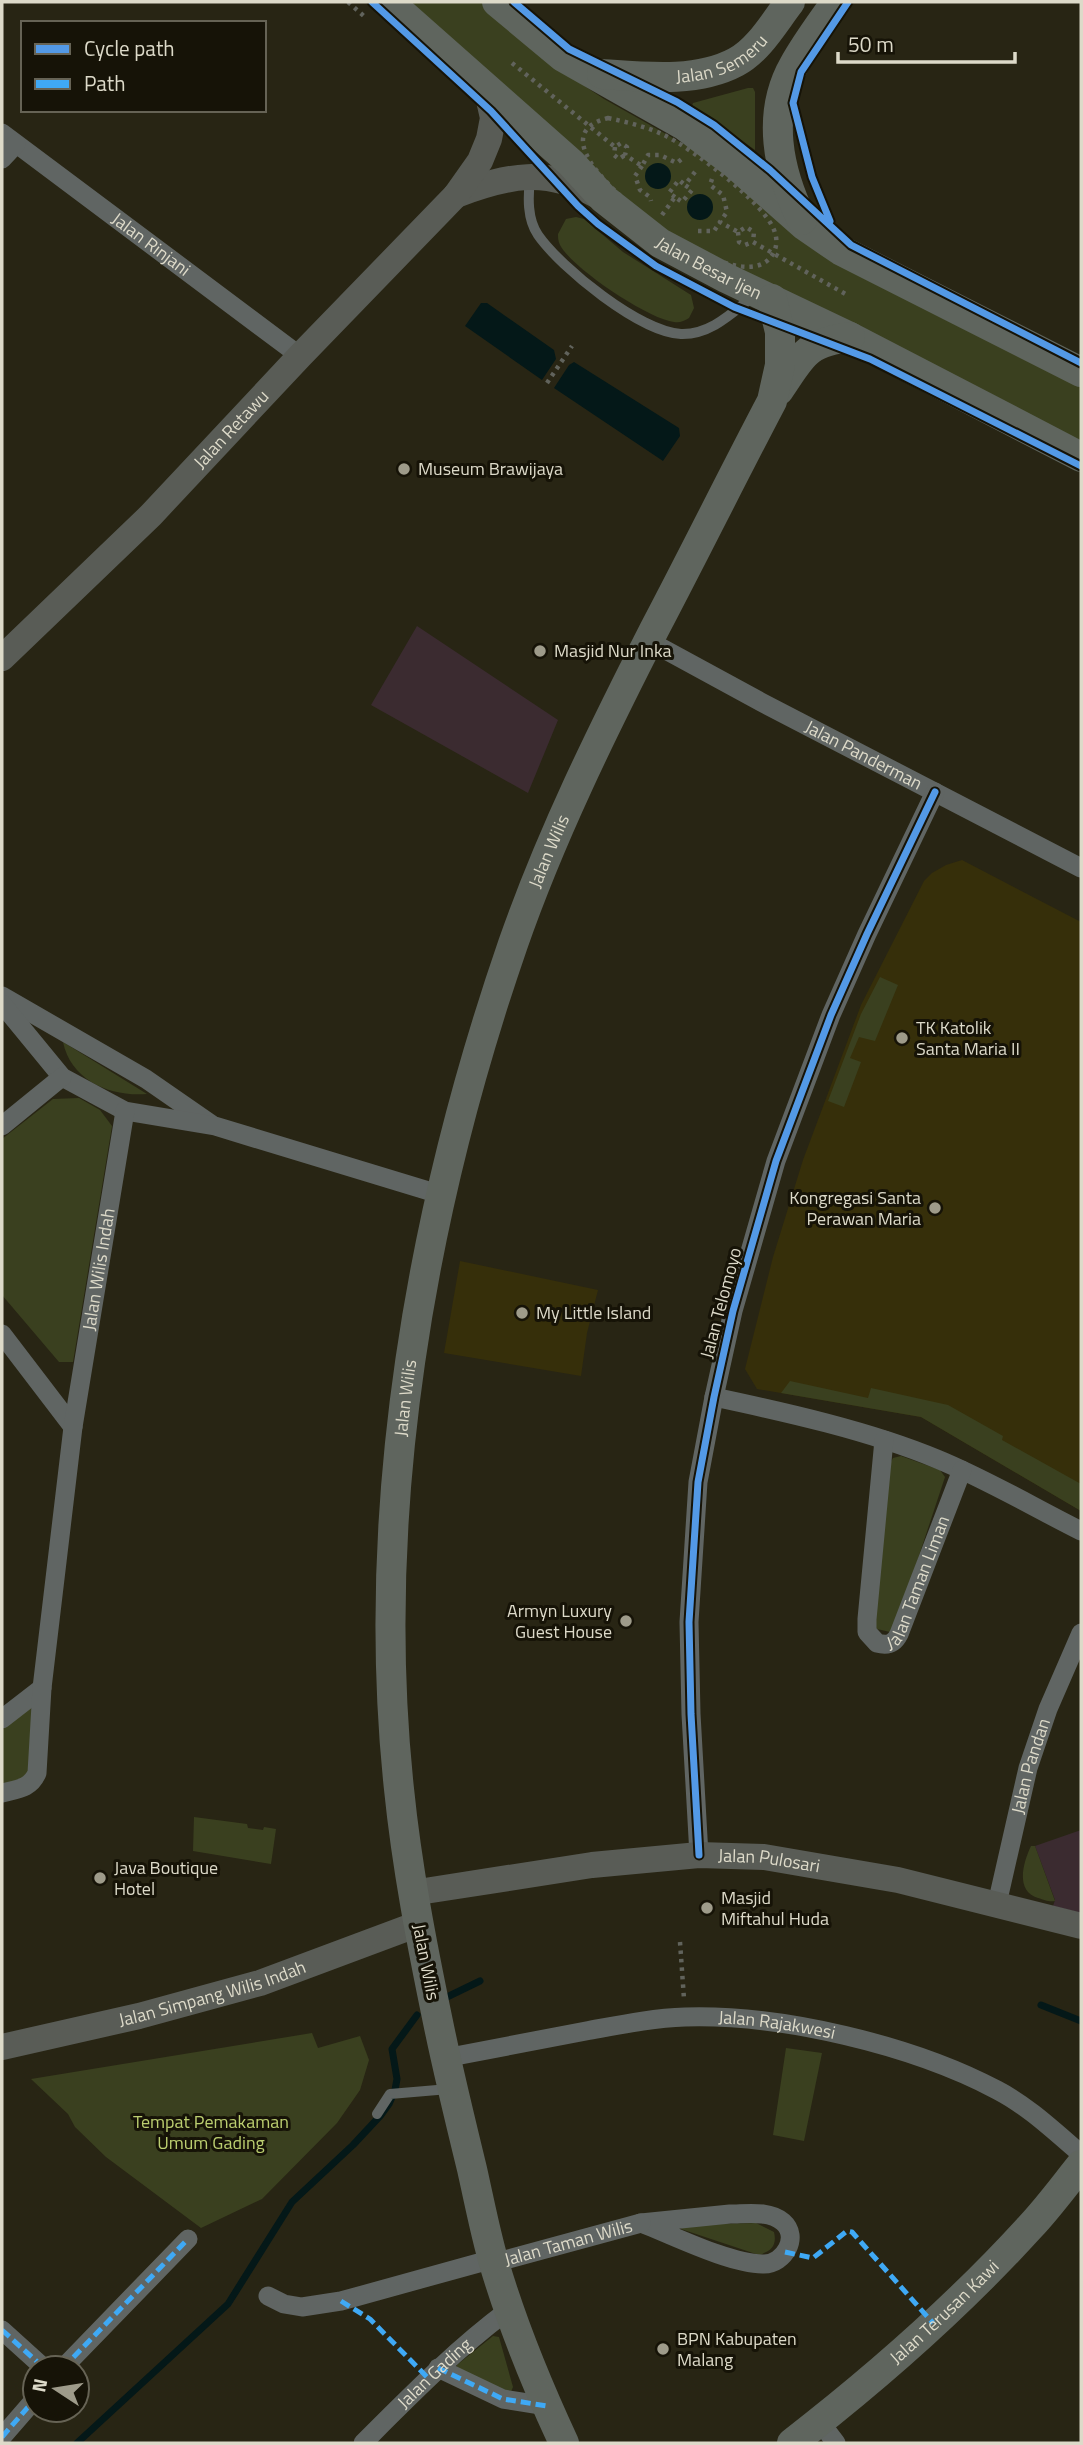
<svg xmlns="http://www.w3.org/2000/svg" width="1083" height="2445" font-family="'Titillium Web',sans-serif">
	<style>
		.commercial { fill: #3b2b30 }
		.built { fill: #362f0a }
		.green { fill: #3a401f }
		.water { fill: #041818 }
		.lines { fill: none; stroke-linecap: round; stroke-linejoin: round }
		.stream { stroke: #041818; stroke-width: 7 }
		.path { stroke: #61635c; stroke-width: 4.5; stroke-dasharray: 3.5 5; stroke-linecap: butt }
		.service { stroke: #606563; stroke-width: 10 }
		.minor { stroke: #606563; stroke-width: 19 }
		.secondary { stroke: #595c56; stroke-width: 26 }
		.primary { stroke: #5f655e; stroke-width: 30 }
		.quiet { stroke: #3fa9f5; stroke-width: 5; stroke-dasharray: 10 5; stroke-linecap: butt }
		.cycleway-casing { stroke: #161307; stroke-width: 11 }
		.cycleway { stroke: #5399e6; stroke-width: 7 }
		.poi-dot { fill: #9e9b8a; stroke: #161307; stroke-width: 2.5 }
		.labels { text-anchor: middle; stroke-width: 6; stroke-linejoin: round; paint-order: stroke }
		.street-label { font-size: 18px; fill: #dddac9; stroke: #161307 }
		.poi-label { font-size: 18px; fill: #dddac9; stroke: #161307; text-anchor: start }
		.park-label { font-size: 18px; fill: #bccf70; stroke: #161307 }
	</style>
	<rect width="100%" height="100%" fill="#282514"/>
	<path class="commercial" d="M417 626 558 720 528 793 371 705Z
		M1081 1830V1913L1053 1906 1055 1900 1035 1846Z"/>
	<path class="built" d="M962 860 1081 922V1511L921 1417 757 1389 745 1369 773 1257 803 1160 861 1005 924 881 932 873 946 865Z
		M460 1261 598 1290 587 1333 581 1376 444 1353Z"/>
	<path class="green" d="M401 2H482L565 73 604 99 689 147 1081 386V446L662 232Z
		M748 88H753L755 92V150L692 106 693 103Z
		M576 217 584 219 623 252 691 295 694 308 689 318C684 321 680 323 674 322 648 319 572 268 560 245 558 241 558 237 558 234L566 219Z
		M880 977 898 985 875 1041 859 1037 850 1058 861 1062 844 1107 828 1101 861 1014Z
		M63 1042 147 1094C111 1097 71 1081 63 1042Z
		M79 1098 100 1110 112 1126 73 1362H59L2 1295V1139L53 1099Z
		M790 1381 868 1398 871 1388 948 1405 1003 1436 1002 1440 1081 1484V1511L921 1417 781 1393Z
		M901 1456 940 1470 945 1477 895 1628 890 1632 877 1629 873 1625 888 1467 893 1458Z
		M33 1706 28 1776 2 1785V1730Z
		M194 1817 247 1824 248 1828 263 1830 264 1827 276 1829 271 1864 193 1851Z
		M1031 1846H1035L1055 1901C1048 1902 1045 1900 1038 1898 1015 1891 1023 1863 1031 1846Z
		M312 2033 318 2048 360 2036 369 2060 360 2090 337 2123 262 2199 201 2228 106 2157 75 2127 68 2114 31 2079Z
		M786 2048 822 2053 804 2141 773 2135Z
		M756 2223 774 2232C777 2245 772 2251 759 2255L681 2229 684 2225Z
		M493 2336 499 2337 513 2387 510 2394 455 2371 457 2365Z"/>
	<path class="water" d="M645 176a13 13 0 1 1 26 0a13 13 0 1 1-26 0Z
		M687 207a13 13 0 1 1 26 0a13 13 0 1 1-26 0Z
		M481 303H487L554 350 556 359 542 380 465 326Z
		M574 362 679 428 680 436 663 461 554 388 569 365Z"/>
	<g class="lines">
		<path class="stream" d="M447 1997 480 1981
			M1041 2005 1081 2021
			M77 2443 228 2304 292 2202 353 2145 381 2115 389 2104 395 2090 397 2079 392 2049 417 2015"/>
		<path class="path" d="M348 2 365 17
			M512 63 615 147 621 143 627 147 625 155 642 166 648 155H660L677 163 683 158
			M608 118C627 122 647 127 664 135 691 148 768 205 775 233 778 242 776 251 770 258 750 281 698 253 677 240 654 225 531 137 608 118Z
			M615 147 614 155 619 159 625 155
			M642 166 635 176 640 190 650 197 651 201
			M712 179 710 185 723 195 727 212 720 222 738 232 746 227 754 232 753 242 849 296
			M675 197 669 193 679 180 685 185
			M662 215 675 197 682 202 692 190 685 185 698 168
			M698 231H714L720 222
			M738 232 739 242 745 245 753 242
			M547 383 572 346
			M680 1942 684 1999"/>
		<path class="service" d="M530 178C528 197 527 219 538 235 561 268 640 332 681 334 711 335 733 312 755 295
			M377 2114 390 2094 449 2089"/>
		<g class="minor">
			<path id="s1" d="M2 133 300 356"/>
			<path d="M2 159 16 144"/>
			<path id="s2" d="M649 641 761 702 1081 868"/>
			<path d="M2 996 146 1079 211 1124"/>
			<path d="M2 1004 62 1077 125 1111 215 1126 442 1195"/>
			<path d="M2 1126 62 1077"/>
			<path d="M2 1334 73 1427"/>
			<path d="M714 1397C785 1412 870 1431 937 1459 986 1479 1033 1507 1081 1531"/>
			<path id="s3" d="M884 1440 867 1619V1632L877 1643C888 1646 894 1644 899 1634L962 1470"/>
			<path d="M2 1719 42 1688"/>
			<path id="s4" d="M2 1793C17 1789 30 1789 37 1773L42 1688 73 1427 125 1111"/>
			<path d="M699 1855 691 1714 689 1622 698 1482 714 1397 733 1311 776 1161 831 1015 867 934 935 792"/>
			<path id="s5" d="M997 1904 1028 1768 1048 1709 1081 1633"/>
			<path id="s6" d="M445 2058C492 2049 539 2040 586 2031 619 2025 652 2018 685 2017 781 2014 912 2045 997 2090 1028 2106 1054 2131 1081 2154"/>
			<path d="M730 2214C746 2214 769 2210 783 2222 800 2237 784 2264 764 2264 732 2265 672 2235 641 2223Z"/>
			<path id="s7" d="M494 2263 641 2223"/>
			<path d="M268 2296 284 2304 302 2307 341 2301 493 2259"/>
			<path d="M2 2330 44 2368"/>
			<path d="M63 2368 188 2239"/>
			<path d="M438 2368 503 2399 547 2406"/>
			<path d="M820 2422 836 2443"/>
			<path d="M2 2437 35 2399"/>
			<path id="s8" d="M363 2443C410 2396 456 2349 510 2309"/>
		</g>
		<g class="secondary">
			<path d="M456 195C509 175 546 167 598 196"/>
			<path id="s9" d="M2 658 151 515 300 356 456 195 480 161 489 139 493 118 486 87"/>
			<path id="s10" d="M412 1893 592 1865 699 1855 764 1857 898 1880 1081 1926"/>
			<path id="s11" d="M2 2047 139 2016 260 1983 418 1924"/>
		</g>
		<g class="primary">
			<path id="s12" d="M389 2 571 163 604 199 660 243 726 278 850 337 1081 457"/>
			<path d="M497 2 563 57 685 126 735 164 805 226 840 250 1081 372"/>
			<path id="s13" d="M602 74C645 77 697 83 736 62 759 50 775 21 790 2"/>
			<path d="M802 220C778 171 766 114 794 65 806 43 822 22 836 2"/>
			<path d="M779 390C803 355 805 343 850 337"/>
			<path id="s14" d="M564 2443C537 2385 512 2324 494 2263 485 2232 479 2200 472 2169 460 2120 448 2071 438 2022 422 1945 407 1868 399 1789 369 1508 421 1210 513 944 551 835 602 732 654 630 694 554 732 477 772 401L780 365V332L772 299"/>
			<path id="s15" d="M792 2443C876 2378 958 2306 1030 2227 1048 2208 1064 2186 1081 2165"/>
		</g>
		<path class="quiet" d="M785 2252 813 2258 847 2231 852 2232 933 2323
			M341 2301 370 2319 428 2378
			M2 2330 44 2368
			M63 2368 188 2239
			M438 2368 503 2399 547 2406
			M2 2437 35 2399"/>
		<g class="cycleway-casing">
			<path id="cycleway" d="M372 2 491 111 578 206 598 224 656 266 734 307 870 359 1081 466
				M514 2 569 49 677 102 714 125 770 170 851 245 1081 363
				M830 221 812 177 793 103 801 72 848 2
				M699 1855 691 1714 689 1622 698 1482 714 1397 733 1311 776 1161 831 1015 867 934 935 792"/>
		</g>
		<use href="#cycleway" class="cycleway"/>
	</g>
	<g class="poi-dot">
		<circle cx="404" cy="469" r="7"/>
		<circle cx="540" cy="651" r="7"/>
		<circle cx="902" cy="1038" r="7"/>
		<circle cx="935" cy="1208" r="7"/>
		<circle cx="522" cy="1313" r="7"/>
		<circle cx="626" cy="1621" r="7"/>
		<circle cx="100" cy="1878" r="7"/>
		<circle cx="707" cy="1908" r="7"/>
		<circle cx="663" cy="2349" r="7"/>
	</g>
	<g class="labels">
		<g class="street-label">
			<text dy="6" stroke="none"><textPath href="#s13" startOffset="124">Jalan Semeru</textPath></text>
			<text dy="6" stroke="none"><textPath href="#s1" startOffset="186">Jalan Rinjani</textPath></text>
			<text dy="6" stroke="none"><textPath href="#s12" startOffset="418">Jalan Besar Ijen</textPath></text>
			<text dy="6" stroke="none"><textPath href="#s9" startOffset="324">Jalan Retawu</textPath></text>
			<text dy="6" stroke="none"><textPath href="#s2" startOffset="243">Jalan Panderman</textPath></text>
			<text dy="6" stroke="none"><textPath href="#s14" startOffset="1636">Jalan Wilis</textPath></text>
			<text dy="6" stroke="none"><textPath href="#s4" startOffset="550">Jalan Wilis Indah</textPath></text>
			<text transform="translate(721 1303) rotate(-75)" y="6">Jalan Telomoyo</text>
			<text dy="6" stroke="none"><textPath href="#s14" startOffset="1069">Jalan Wilis</textPath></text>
			<text dy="6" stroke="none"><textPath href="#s3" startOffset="289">Jalan Taman Liman</textPath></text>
			<text dy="6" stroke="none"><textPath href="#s5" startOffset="142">Jalan Pandan</textPath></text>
			<text dy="6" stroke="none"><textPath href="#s10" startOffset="360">Jalan Pulosari</textPath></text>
			<text transform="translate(426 1962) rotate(79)" y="6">Jalan Wilis</text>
			<text dy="6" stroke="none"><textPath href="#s11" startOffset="217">Jalan Simpang Wilis Indah</textPath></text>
			<text dy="6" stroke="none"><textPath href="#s6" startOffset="336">Jalan Rajakwesi</textPath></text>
			<text dy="6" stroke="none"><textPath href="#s7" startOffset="77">Jalan Taman Wilis</textPath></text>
			<text dy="6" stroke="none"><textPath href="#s15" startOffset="201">Jalan Terusan Kawi</textPath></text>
			<text dy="6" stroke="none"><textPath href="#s8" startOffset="100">Jalan Gading</textPath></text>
		</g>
		<g class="poi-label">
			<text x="418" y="475">Museum Brawijaya</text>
			<text x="554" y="657">Masjid Nur Inka</text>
			<text x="916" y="1034">TK Katolik<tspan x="916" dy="21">Santa Maria II</tspan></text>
			<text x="921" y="1204" text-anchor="end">Kongregasi Santa<tspan x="921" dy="21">Perawan Maria</tspan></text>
			<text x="536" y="1319">My Little Island</text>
			<text x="612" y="1617" text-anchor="end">Armyn Luxury<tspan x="612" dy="21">Guest House</tspan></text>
			<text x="114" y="1874">Java Boutique<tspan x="114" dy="21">Hotel</tspan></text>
			<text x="721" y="1904">Masjid<tspan x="721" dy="21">Miftahul Huda</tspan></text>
			<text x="677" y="2345">BPN Kabupaten<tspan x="677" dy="21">Malang</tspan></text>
		</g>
		<g class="park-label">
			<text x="211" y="2128">Tempat Pemakaman<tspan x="211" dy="21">Umum Gading</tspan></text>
		</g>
	</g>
	<rect width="1083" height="2445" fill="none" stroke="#dddac9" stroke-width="7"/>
	<rect x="21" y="21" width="245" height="91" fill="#161307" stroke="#666355" stroke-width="2"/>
	<rect x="35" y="44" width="35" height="10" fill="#5399e6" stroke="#666355" stroke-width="2"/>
	<text x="84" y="56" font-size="21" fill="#dddac9">Cycle path</text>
	<rect x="35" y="79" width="35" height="10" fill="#3fa9f5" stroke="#666355" stroke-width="2"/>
	<text x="84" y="91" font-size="21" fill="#dddac9">Path</text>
	<g transform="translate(56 2389) rotate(282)"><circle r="33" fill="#161307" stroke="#666355" stroke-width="2"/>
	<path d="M0-5L12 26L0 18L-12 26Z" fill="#9e9b8a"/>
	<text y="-10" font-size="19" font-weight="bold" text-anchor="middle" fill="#dddac9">N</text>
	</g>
	<path d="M838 52v10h177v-10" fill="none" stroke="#dddac9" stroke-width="3.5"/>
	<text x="848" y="52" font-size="21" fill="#dddac9" stroke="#161307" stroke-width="5" paint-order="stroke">50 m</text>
</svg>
